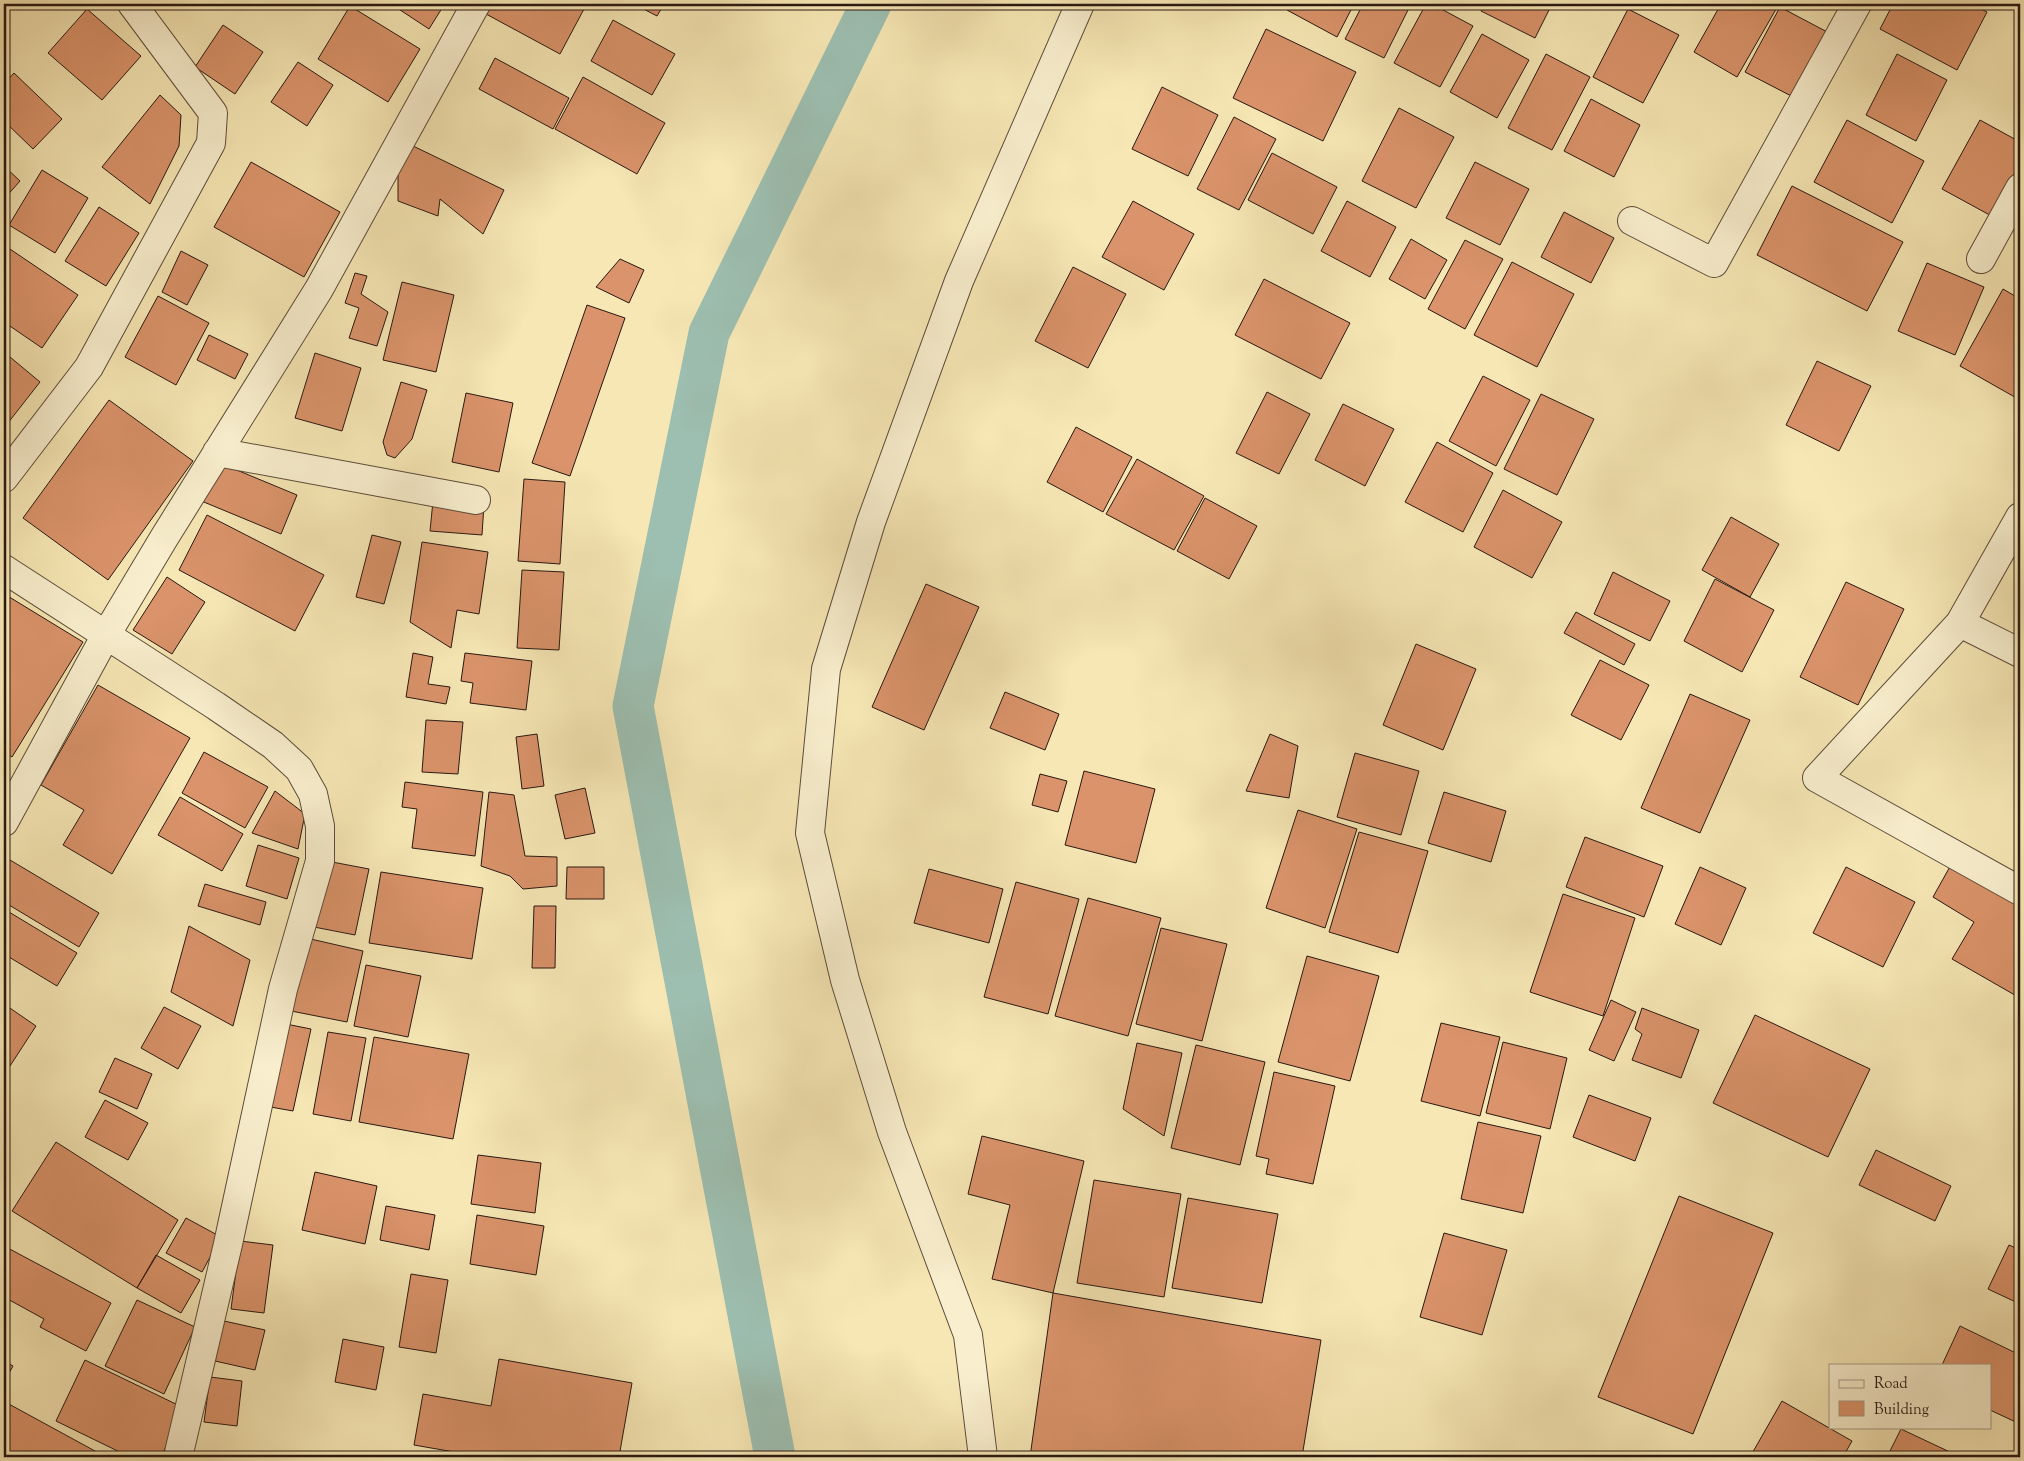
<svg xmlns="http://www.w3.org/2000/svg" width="2024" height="1461" font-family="'Sorts Mill Goudy',serif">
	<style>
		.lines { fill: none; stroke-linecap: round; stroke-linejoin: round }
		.canal { stroke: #9dbfb1; stroke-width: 41 }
		.building { fill: #da936a; stroke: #291812 }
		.minor-casing { stroke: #5c4c3a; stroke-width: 30 }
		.tertiary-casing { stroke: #5c4c3a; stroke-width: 30 }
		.minor { stroke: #f9efce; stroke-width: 28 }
		.tertiary { stroke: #f9efce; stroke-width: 28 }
	</style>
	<rect width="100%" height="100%" fill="#f6e7b4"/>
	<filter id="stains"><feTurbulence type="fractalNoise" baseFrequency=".004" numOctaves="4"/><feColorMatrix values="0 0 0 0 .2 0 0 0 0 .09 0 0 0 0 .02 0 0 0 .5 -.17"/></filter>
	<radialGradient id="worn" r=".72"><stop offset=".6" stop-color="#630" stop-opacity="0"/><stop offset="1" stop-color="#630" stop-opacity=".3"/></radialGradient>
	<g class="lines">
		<path class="canal" d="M775 1457 633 706 709 333 871 4"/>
	</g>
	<path class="building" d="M391 4H442L444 5 429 29Z
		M491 4H574L584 9 560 54 486 14Z
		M634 4H664L657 16Z
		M1290 4H1354L1337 37 1287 10Z
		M1363 4H1411L1384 58 1345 39Z
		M1426 4H1432L1473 26 1440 87 1394 63Z
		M1485 4H1552L1535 38 1481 11Z
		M1721 4H1779L1737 77 1694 52Z
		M1893 4H1971L1987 12 1957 70 1880 29Z
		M350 6 420 49 388 102 318 59Z
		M1780 7 1831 34 1797 99 1745 72Z
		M87 9 141 56 102 100 48 53Z
		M1628 9 1679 35 1643 103 1593 77Z
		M613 20 675 54 652 95 591 61Z
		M223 25 263 52 235 94 195 67Z
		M1266 29 1356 72 1323 141 1233 98Z
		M1482 34 1529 60 1497 118 1450 92Z
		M1546 54 1590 77 1552 150 1508 128Z
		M1897 54 1947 80 1916 141 1866 115Z
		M495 58 569 98 553 129 479 89Z
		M298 62 333 85 307 126 271 102Z
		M14 73 62 119 33 149 4 121V84Z
		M583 77 665 123 637 174 555 129Z
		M1162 87 1218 115 1188 176 1132 149Z
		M160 95 181 115 179 146 150 204 102 167Z
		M1591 99 1640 125 1614 177 1564 151Z
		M1399 108 1454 137 1416 208 1362 181Z
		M1234 117 1276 139 1239 210 1197 189Z
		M1847 120 1924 161 1892 223 1814 182Z
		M1980 120 2020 142V175L1997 219 1942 189Z
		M409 144 504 190 483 234 440 199 438 216 398 201V168Z
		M1272 153 1337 187 1313 234 1248 200Z
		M251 162 340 212 304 277 214 227Z
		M1475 162 1529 189 1500 245 1446 218Z
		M4 166 20 181 4 199Z
		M42 170 88 198 55 253 9 225Z
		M1792 186 1903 242 1867 311 1757 255Z
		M1133 201 1194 234 1164 290 1102 257Z
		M1347 201 1396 227 1370 277 1321 251Z
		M99 207 139 233 106 286 65 261Z
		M1564 212 1614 238 1591 283 1541 257Z
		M1411 239 1447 260 1425 299 1389 279Z
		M1465 240 1503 259 1465 329 1428 309Z
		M4 245 78 295 42 348 4 322Z
		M181 251 208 265 187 305 162 292Z
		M620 259 644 270 629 303 596 287Z
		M1512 262 1574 294 1537 367 1474 335Z
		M1927 263 1984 287 1955 355 1898 331Z
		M1073 267 1126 294 1088 368 1035 341Z
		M355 273 367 276 361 294 388 312 377 346 349 338 359 308 345 303Z
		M1264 279 1350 323 1321 379 1235 335Z
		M402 282 454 295 436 372 383 360Z
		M2003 289 2020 299V400L1960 366Z
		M158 296 209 323 176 385 125 357Z
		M587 305 625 318 570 476 532 463Z
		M209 335 248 354 235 379 197 360Z
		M4 352 40 382 4 428Z
		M315 353 361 368 342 431 295 418Z
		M1817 361 1871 386 1839 451 1786 425Z
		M1483 376 1530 400 1496 466 1449 441Z
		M401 382 427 390 412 439 395 458 387 455 383 442Z
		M1267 392 1310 414 1279 474 1236 453Z
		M466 393 513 403 499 472 452 462Z
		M1541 394 1594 419 1557 495 1504 469Z
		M109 400 193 461 108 580 23 518Z
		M1343 404 1394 429 1365 486 1315 460Z
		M1076 427 1132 457 1103 512 1047 482Z
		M1437 442 1493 473 1463 532 1405 502Z
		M1137 459 1204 496 1174 550 1106 514Z
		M215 461 297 495 281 534 199 500Z
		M524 479 565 482 560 564 518 561Z
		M1503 490 1562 522 1532 578 1474 547Z
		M1205 498 1257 526 1229 579 1177 551Z
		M433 501 484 504 482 535 430 531Z
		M207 515 324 575 295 631 179 570Z
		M1731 517 1779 544 1750 597 1702 570Z
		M372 535 401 542 384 604 356 597Z
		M422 542 488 552 479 614 457 610 451 648 410 622Z
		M522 570 564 572 559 650 517 648Z
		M1613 572 1670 601 1650 641 1594 614Z
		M167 577 205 602 172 654 133 630Z
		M1715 579 1774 610 1742 672 1684 641Z
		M1846 582 1904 609 1858 705 1800 677Z
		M926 584 979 607 924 730 872 707Z
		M6 595 83 642 12 757 4 752V599Z
		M1576 612 1635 644 1624 665 1564 633Z
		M1416 644 1476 669 1443 750 1383 725Z
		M413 653 433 657 428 684 450 687 446 704 406 697Z
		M465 653 532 661 526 710 470 703 473 683 461 681Z
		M1600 660 1649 685 1621 740 1571 715Z
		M98 685 190 738 112 874 63 845 84 810 41 785Z
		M1005 692 1059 714 1045 750 990 728Z
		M1690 694 1750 720 1700 833 1641 808Z
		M426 720 463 722 458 774 422 772Z
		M537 734 544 786 522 789 516 737Z
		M1270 734 1298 746 1289 798 1246 791Z
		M204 752 268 787 245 828 182 793Z
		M1355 753 1419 771 1401 835 1337 817Z
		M1084 771 1155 789 1136 863 1065 845Z
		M1040 774 1067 781 1058 812 1032 805Z
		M405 782 483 792 475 856 412 848 417 809 402 807Z
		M585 788 595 833 565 839 555 795Z
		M275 791 305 814 298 849 252 833Z
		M489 792 514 795 525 856 557 857V886L523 889 510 876 481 866Z
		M1444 792 1506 811 1491 862 1428 843Z
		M180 797 243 834 222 871 158 835Z
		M1298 810 1357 829 1325 928 1266 908Z
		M1359 832 1428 851 1398 953 1329 932Z
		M1585 837 1663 866 1644 917 1566 887Z
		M258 845 299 858 287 899 246 886Z
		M10 860 99 913 79 947 4 902V871Z
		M327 861 369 869 355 935 314 927Z
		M1952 863 2020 903V998L1952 959 1974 922 1933 897Z
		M567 867H604V899H566Z
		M1700 867 1746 888 1721 945 1675 924Z
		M1846 867 1915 902 1883 967 1813 933Z
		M929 869 1003 889 989 943 914 923Z
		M381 872 483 888 472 959 369 943Z
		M1016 882 1079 899 1048 1014 984 997Z
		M205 884 266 902 260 925 198 906Z
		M1563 894 1635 918 1603 1016 1530 992Z
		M1088 898 1161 918 1128 1036 1055 1016Z
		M534 906H556L555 968H532Z
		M4 909 77 953 57 986 4 954Z
		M189 926 250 960 233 1026 171 992Z
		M1161 928 1227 944 1202 1041 1136 1024Z
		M302 937 363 951 347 1022 286 1010Z
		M1307 956 1379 976 1350 1081 1278 1062Z
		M366 965 421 976 408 1037 354 1026Z
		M1611 1000 1636 1012 1614 1061 1589 1050Z
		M4 1004 36 1026 10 1066 4 1062Z
		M164 1007 201 1026 178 1069 141 1048Z
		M1642 1008 1699 1030 1681 1078 1632 1060 1642 1034 1635 1029Z
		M1755 1015 1870 1069 1828 1157 1713 1103Z
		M281 1023 311 1029 293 1111 265 1106Z
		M1441 1023 1500 1037 1480 1116 1421 1101Z
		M328 1032 366 1038 351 1121 313 1114Z
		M374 1037 469 1054 453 1139 359 1122Z
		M1503 1042 1567 1058 1550 1129 1486 1113Z
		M1137 1043 1182 1053 1164 1136 1123 1109Z
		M1196 1045 1265 1062 1240 1165 1171 1148Z
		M115 1058 152 1074 137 1109 99 1092Z
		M1274 1072 1335 1086 1313 1184 1266 1174 1269 1159 1256 1156Z
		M1589 1095 1651 1118 1635 1161 1573 1137Z
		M105 1100 148 1123 128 1160 85 1137Z
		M1478 1122 1541 1136 1523 1213 1461 1199Z
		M982 1136 1084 1161 1053 1293 992 1279 1010 1205 968 1194Z
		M56 1142 178 1220 137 1288 12 1211Z
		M1876 1150 1951 1186 1935 1221 1859 1185Z
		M478 1155 541 1163 535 1213 471 1204Z
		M315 1172 377 1186 365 1244 302 1230Z
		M1094 1180 1181 1194 1164 1297 1077 1283Z
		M1679 1196 1773 1233 1693 1434 1598 1397Z
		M1188 1198 1278 1214 1262 1303 1172 1288Z
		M386 1206 435 1215 429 1250 380 1240Z
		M477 1215 544 1226 536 1275 470 1264Z
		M186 1218 221 1237 202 1272 166 1253Z
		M1444 1233 1507 1250 1482 1335 1420 1317Z
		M240 1241 273 1245 264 1313 231 1309Z
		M2009 1245 2020 1250V1304L1988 1289Z
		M4 1246 111 1303 86 1351 40 1327 44 1319 4 1297Z
		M156 1255 200 1280 181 1313 137 1288Z
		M411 1274 448 1280 436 1353 399 1347Z
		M1053 1293 1321 1340 1302 1457H1030Z
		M137 1300 195 1327 164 1394 105 1366Z
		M224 1321 265 1330 255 1370 215 1361Z
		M1960 1326 2020 1355V1424L1990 1410V1365H1942Z
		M343 1339 384 1347 376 1390 335 1382Z
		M499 1359 632 1383 619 1457H483L414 1445 423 1394 491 1406Z
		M85 1360 184 1408 161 1457H130L56 1421Z
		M4 1361 13 1366 4 1382Z
		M210 1377 242 1381 237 1426 204 1422Z
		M1782 1401 1852 1441 1843 1457H1750Z
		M7 1403 106 1457H4V1409Z
		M1901 1429 1952 1453 1950 1457H1887Z"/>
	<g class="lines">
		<g class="minor-casing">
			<path id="minor" d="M1632 221 1714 263 1857 4
				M1981 259 2020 188
				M217 452 476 500
				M4 478 89 367 211 143 213 113 132 4
				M2020 517 1960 623 2020 653
				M4 569 216 706 273 745 299 769 313 794 320 826V861L283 989 228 1244 178 1457
				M1960 623 1817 778 2020 891
				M4 822 106 635 164 538 319 289 476 4"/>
		</g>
		<g class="tertiary-casing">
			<path id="tertiary" d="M983 1457 968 1335 892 1132 845 980 810 833 826 669 871 522 959 281 1080 4"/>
		</g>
		<use href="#minor" class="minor"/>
		<use href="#tertiary" class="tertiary"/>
	</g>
	<rect width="2024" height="1461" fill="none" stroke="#f6e7b4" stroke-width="20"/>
	<rect x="5" y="5" width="2014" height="1451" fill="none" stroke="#291812" stroke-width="2.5"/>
	<rect x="10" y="10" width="2004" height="1441" fill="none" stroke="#291812"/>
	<rect x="1829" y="1364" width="162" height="65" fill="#f9efce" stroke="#a69983"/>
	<rect x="1839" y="1380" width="25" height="8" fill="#f9efce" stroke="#a69983"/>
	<text x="1874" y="1388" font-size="15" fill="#291812">Road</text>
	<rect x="1839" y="1401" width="25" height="15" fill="#da936a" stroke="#a69983"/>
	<text x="1874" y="1414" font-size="15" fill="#291812">Building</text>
	<rect width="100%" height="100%" filter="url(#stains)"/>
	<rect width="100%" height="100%" fill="url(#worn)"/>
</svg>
